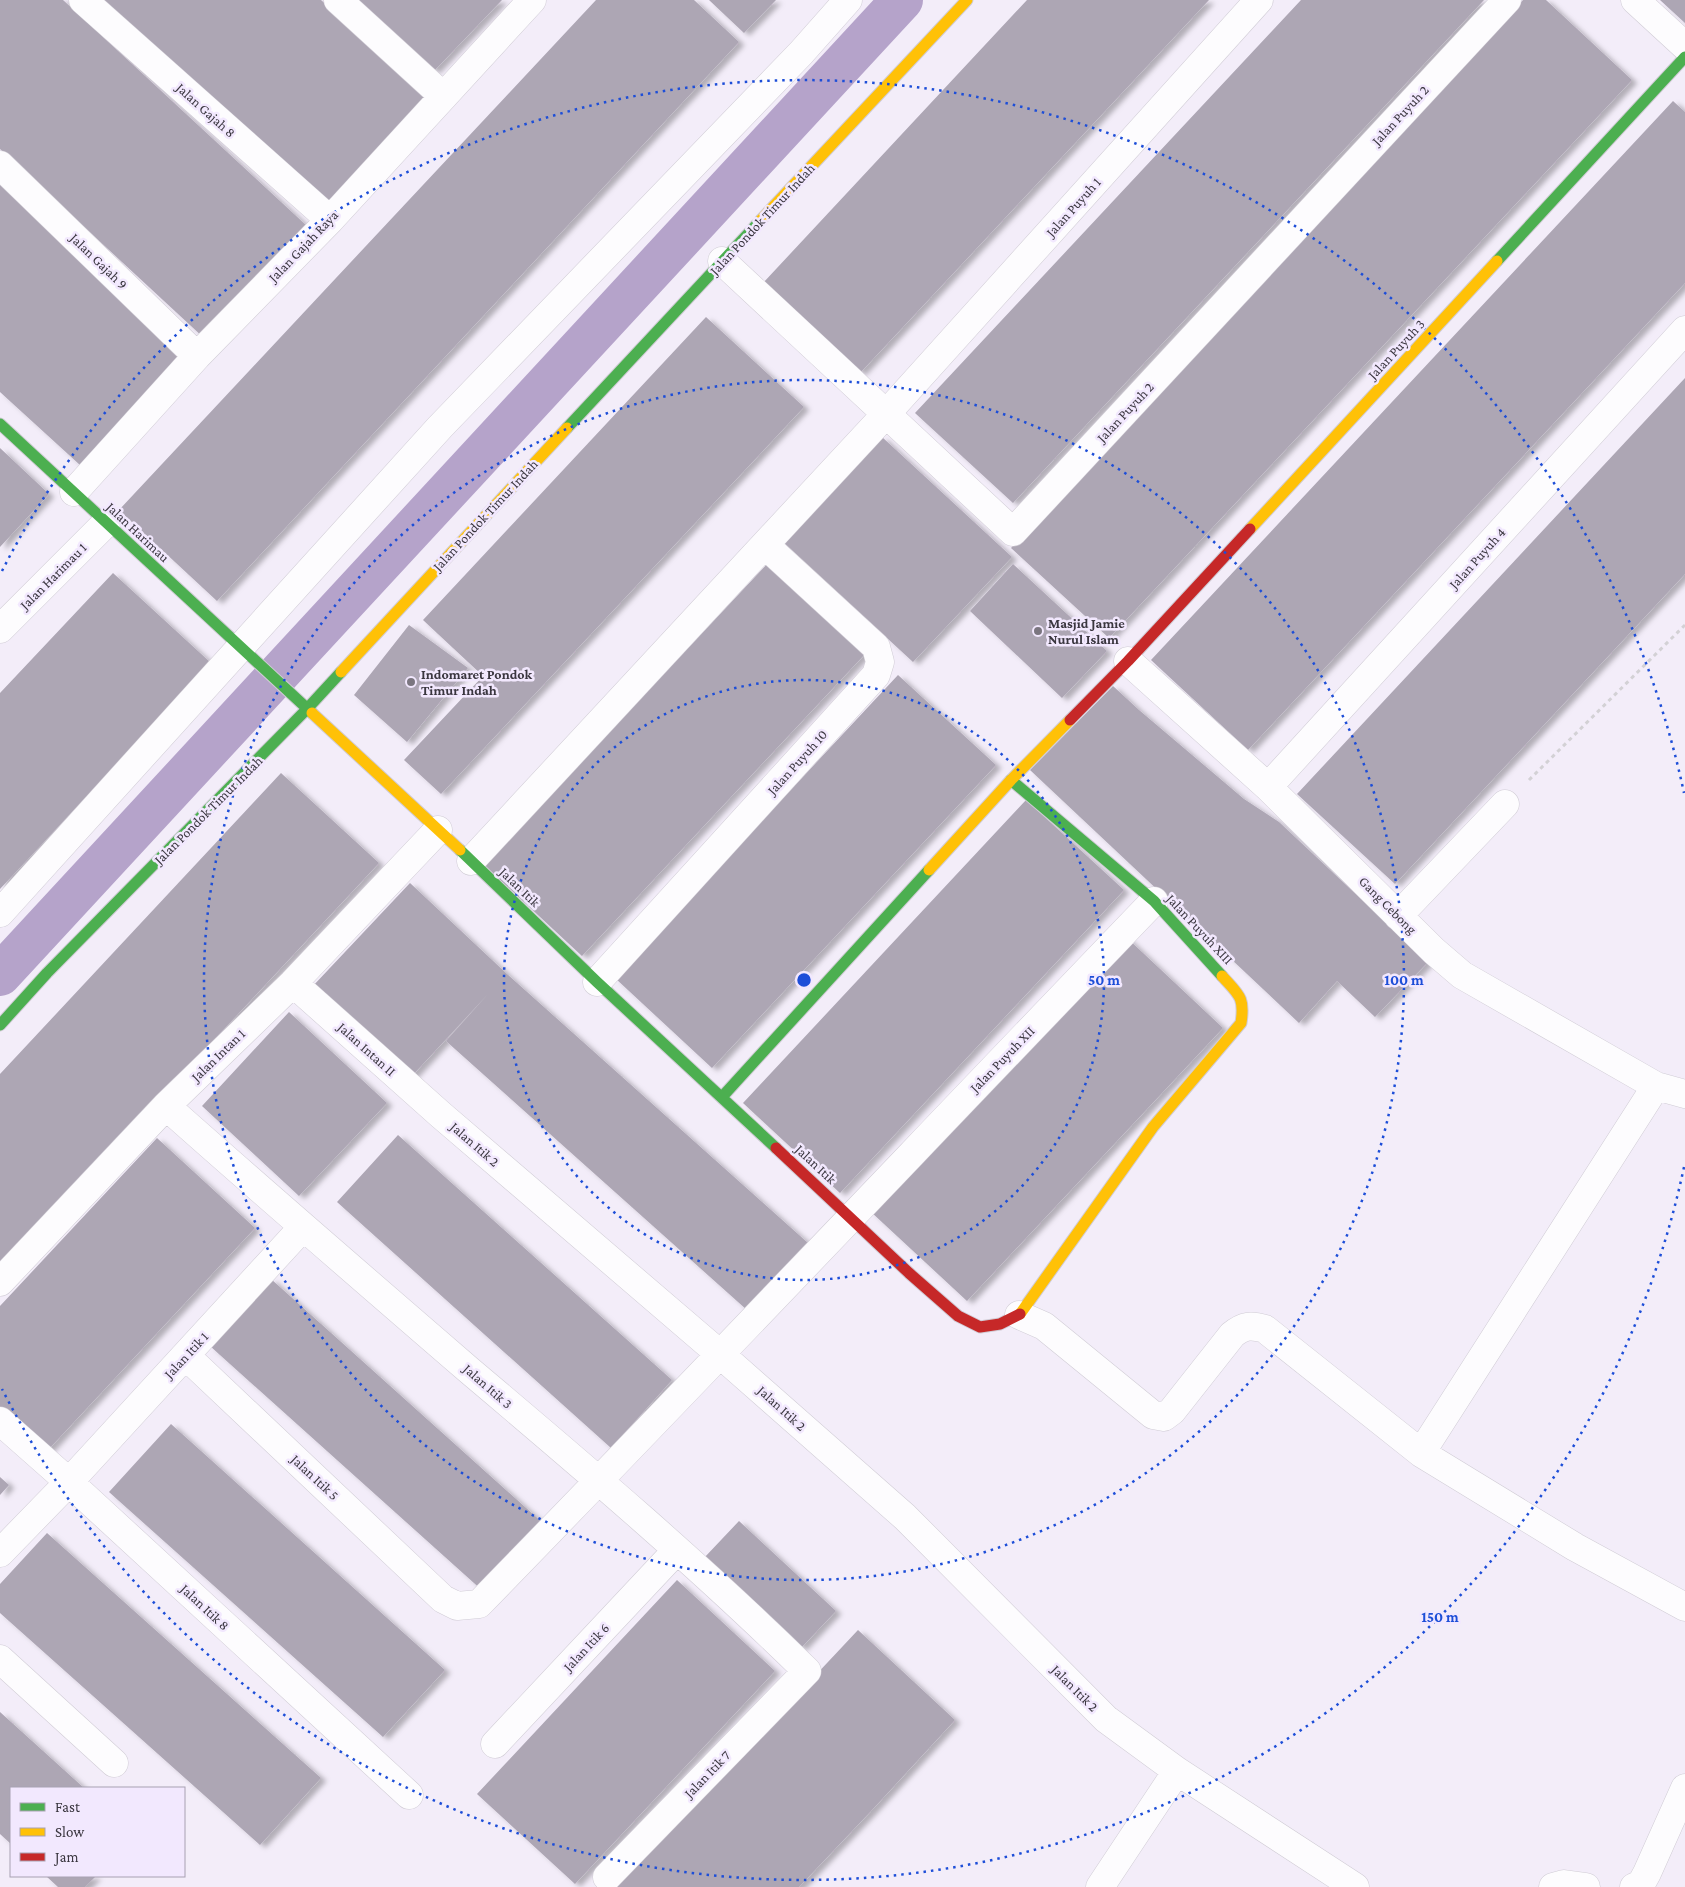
<svg xmlns="http://www.w3.org/2000/svg" width="1685" height="1887" font-family="'Crimson Pro',serif">
	<style>
		.lines { fill: none; stroke-linecap: round; stroke-linejoin: round }
		.canal { stroke: #b5a3ca; stroke-width: 42 }
		.building { fill: #ada6b4; filter: url(#shadow) }
		.street-casing { stroke: #d0ccd5; stroke-width: 29 }
		.fast-casing { stroke: #d0ccd5; stroke-width: 13 }
		.slow-casing { stroke: #d0ccd5; stroke-width: 13 }
		.jam-casing { stroke: #d0ccd5; stroke-width: 13 }
		.path { stroke: #d3d1d5; stroke-width: 3; stroke-dasharray: 4 4; stroke-linecap: butt }
		.street { stroke: #fdfcfe; stroke-width: 28 }
		.fast { stroke: #4caf50; stroke-width: 11 }
		.slow { stroke: #ffc107; stroke-width: 11 }
		.jam { stroke: #c62828; stroke-width: 11 }
		.ring { fill: none; stroke: #1d4ed8; stroke-width: 2.5; stroke-dasharray: 2.5 5 }
		.poi-dot { fill: #7b7680; stroke: #f2e8fe; stroke-width: 2 }
		.labels { text-anchor: middle; stroke-width: 5; stroke-linejoin: round; paint-order: stroke }
		.street-label { font-size: 14px; fill: #3a363f; stroke: #f2e8fe }
		.poi-label { font-size: 14px; font-weight: bold; fill: #3a363f; stroke: #f2e8fe; text-anchor: start }
		.centre { fill: #1d4ed8; stroke: #f2e8fe; stroke-width: 2.5 }
		.ring-label { font-size: 15px; text-anchor: middle; font-weight: bold; fill: #1d4ed8; stroke: #f2e8fe; stroke-width: 5; stroke-linejoin: round; paint-order: stroke }
	</style>
	<defs>
		<filter id="shadow"><feDropShadow dx="5.5" dy="3" stdDeviation="2.5" flood-color="#0004"/></filter>
	</defs>
	<rect width="100%" height="100%" fill="#f3edf9"/>
	<g class="lines">
		<path class="canal" d="M0 975 902 0"/>
	</g>
	<path class="building" d="M0 0H63L308 227 204 338 0 149Z
		M98 0H321L428 99 324 210Z
		M357 0H502L434 71Z
		M596 0H694L739 42 217 601 119 510Z
		M709 0H776L744 33Z
		M1027 0H1209L860 373 763 283Z
		M1301 0H1484L1013 503 915 413Z
		M1523 0H1546L1632 80 1109 638 1011 548Z
		M1660 0H1685V23Z
		M1673 101 1685 112V283L1248 750 1151 660Z
		M0 184 184 355 80 465 0 392Z
		M706 317 804 407 441 794 404 760 483 676 423 620Z
		M1685 378V574L1395 884 1297 794Z
		M882 437 1012 557 913 662 783 542Z
		M0 448 49 494 0 547Z
		M768 563 866 653 582 956 484 865Z
		M1013 564 1107 651 1062 698 970 611Z
		M113 573 211 663 0 889V693Z
		M409 625 468 668 407 742 354 695Z
		M898 675 996 765 712 1068 615 978Z
		M1113 686 1139 710 1244 799 1279 822 1428 962 1375 1017 1337 981 1299 1023 1030 770Z
		M281 773 379 863 0 1269V1074Z
		M1026 800 1124 890 840 1193 743 1103Z
		M410 883 507 974 808 1243 747 1310 446 1041 488 994 410 1078 312 987Z
		M1126 937 1223 1028 967 1301 870 1211Z
		M289 1012 387 1103 299 1196 202 1106Z
		M398 1135 672 1380 611 1448 337 1202Z
		M157 1138 255 1228 47 1451 0 1408V1306Z
		M271 1279 545 1525 484 1592 210 1346Z
		M171 1424 445 1670 383 1737 109 1492Z
		M0 1477 9 1485 0 1495Z
		M739 1521 836 1611 801 1648 704 1558Z
		M47 1533 321 1778 260 1845 0 1613V1584Z
		M677 1580 775 1671 575 1884 477 1794Z
		M858 1630 955 1720 872 1810 799 1887H617Z
		M0 1712 84 1788H11V1844L0 1834Z
		M46 1876H96L85 1887H58Z"/>
	<g class="lines">
		<g class="street-casing">
			<path id="street" d="M83 0 330 220
				M338 0 443 96
				M1635 0 1685 46
				M0 165 197 356
				M722 261 1013 532 1507 0
				M74 492 197 356 330 220 532 0
				M0 629 106 523
				M1128 661 1268 787 1434 951 1462 975 1656 1086 1685 1094
				M1268 787 1685 330
				M471 861 886 414 1259 0
				M0 913 440 427 801 53 848 0
				M1398 916 1505 804
				M597 982 876 675 880 662 876 647 765 545
				M293 983 441 1115 721 1355 905 1517 1106 1719 1177 1771 1355 1887
				M166 1106C266 1195 368 1283 470 1371 585 1468 700 1566 807 1671L607 1877
				M0 1282 166 1106 293 983 438 830
				M1019 1315 1044 1326 1153 1415 1164 1417 1172 1411 1232 1335C1244 1325 1251 1325 1265 1329L1421 1453 1575 1547 1685 1607
				M186 1356 443 1599 457 1606 479 1604C706 1371 929 1135 1154 901
				M0 1421 69 1482 409 1795
				M1421 1453 1656 1086
				M0 1553 69 1482 303 1227
				M0 1659 114 1763
				M495 1744 677 1550
				M1100 1887 1177 1771
				M1553 1887 1564 1884 1586 1887
				M1634 1887 1641 1884 1647 1873 1685 1788"/>
		</g>
		<g class="fast-casing">
			<path id="fast" d="M1497 261 1685 57
				M0 424 312 713
				M567 428 760 221
				M1011 780 1154 901 1222 976
				M460 850 597 982 776 1148
				M0 1025 47 973 306 710 341 672
				M722 1097 929 870"/>
		</g>
		<g class="slow-casing">
			<path id="slow" d="M760 221 967 0
				M1250 529 1497 261
				M341 672 567 428
				M312 713 460 850
				M929 870 1011 780 1070 720
				M1020 1314 1153 1127 1241 1023C1245 997 1239 995 1222 976"/>
		</g>
		<g class="jam-casing">
			<path id="jam" d="M1070 720 1128 661 1250 529
				M776 1148 909 1273 958 1316 980 1327 1000 1324 1020 1314"/>
		</g>
		<path class="path" d="M1529 780 1685 625"/>
		<use href="#street" class="street"/>
		<use href="#fast" class="fast"/>
		<use href="#slow" class="slow"/>
		<use href="#jam" class="jam"/>
	</g>
	<g class="ring">
		<circle cx="804" cy="980" r="300"/>
		<circle cx="804" cy="980" r="600"/>
		<path d="M1684 1167A900 900 0 0 1 2 1389M2 571A900 900 0 0 1 1684 793"/>
	</g>
	<g class="poi-dot">
		<circle cx="1038" cy="631" r="5"/>
		<circle cx="411" cy="682" r="5"/>
	</g>
	<g class="labels">
		<g class="street-label">
			<text transform="translate(206 110) rotate(42)" y="5">Jalan Gajah 8</text>
			<text transform="translate(1400 115) rotate(-47)" y="5">Jalan Puyuh 2</text>
			<text transform="translate(1073 207) rotate(-48)" y="5">Jalan Puyuh 1</text>
			<text transform="translate(762 219) rotate(-47)" y="5">Jalan Pondok Timur Indah</text>
			<text transform="translate(303 246) rotate(-46)" y="5">Jalan Gajah Raya</text>
			<text transform="translate(99 261) rotate(44)" y="5">Jalan Gajah 9</text>
			<text transform="translate(1396 349) rotate(-47)" y="5">Jalan Puyuh 3</text>
			<text transform="translate(1125 412) rotate(-47)" y="5">Jalan Puyuh 2</text>
			<text transform="translate(485 515) rotate(-47)" y="5">Jalan Pondok Timur Indah</text>
			<text transform="translate(138 532) rotate(43)" y="5">Jalan Harimau</text>
			<text transform="translate(1477 558) rotate(-48)" y="5">Jalan Puyuh 4</text>
			<text transform="translate(53 576) rotate(-45)" y="5">Jalan Harimau 1</text>
			<text transform="translate(797 762) rotate(-48)" y="5">Jalan Puyuh 10</text>
			<text transform="translate(208 810) rotate(-45)" y="5">Jalan Pondok Timur Indah</text>
			<text transform="translate(520 887) rotate(44)" y="5">Jalan Itik</text>
			<text transform="translate(1388 905) rotate(45)" y="5">Gang Cebong</text>
			<text transform="translate(1200 929) rotate(47)" y="5">Jalan Puyuh XIII</text>
			<text transform="translate(367 1049) rotate(42)" y="5">Jalan Intan II</text>
			<text transform="translate(218 1055) rotate(-44)" y="5">Jalan Intan 1</text>
			<text transform="translate(1002 1059) rotate(-46)" y="5">Jalan Puyuh XII</text>
			<text transform="translate(475 1144) rotate(41)" y="5">Jalan Itik 2</text>
			<text transform="translate(816 1164) rotate(43)" y="5">Jalan Itik</text>
			<text transform="translate(186 1355) rotate(-47)" y="5">Jalan Itik 1</text>
			<text transform="translate(488 1386) rotate(41)" y="5">Jalan Itik 3</text>
			<text transform="translate(782 1408) rotate(42)" y="5">Jalan Itik 2</text>
			<text transform="translate(315 1477) rotate(43)" y="5">Jalan Itik 5</text>
			<text transform="translate(205 1607) rotate(43)" y="5">Jalan Itik 8</text>
			<text transform="translate(586 1647) rotate(-47)" y="5">Jalan Itik 6</text>
			<text transform="translate(1075 1688) rotate(45)" y="5">Jalan Itik 2</text>
			<text transform="translate(707 1774) rotate(-46)" y="5">Jalan Itik 7</text>
		</g>
		<g class="poi-label">
			<text x="1048" y="628">Masjid Jamie<tspan x="1048" dy="16">Nurul Islam</tspan></text>
			<text x="421" y="679">Indomaret Pondok<tspan x="421" dy="16">Timur Indah</tspan></text>
		</g>
	</g>
	<circle cx="804" cy="980" r="8" class="centre"/>
	<g class="ring-label">
		<text x="1104" y="985">50 m</text>
		<text x="1404" y="985">100 m</text>
		<text x="1440" y="1622">150 m</text>
	</g>
	<rect x="10" y="1787" width="175" height="90" fill="#f2e8fe" stroke="#a8a1b2"/>
	<rect x="20" y="1803" width="25" height="8" fill="#4caf50" stroke="#a8a1b2"/>
	<text x="55" y="1812" font-size="15" fill="#3a363f">Fast</text>
	<rect x="20" y="1828" width="25" height="8" fill="#ffc107" stroke="#a8a1b2"/>
	<text x="55" y="1837" font-size="15" fill="#3a363f">Slow</text>
	<rect x="20" y="1853" width="25" height="8" fill="#c62828" stroke="#a8a1b2"/>
	<text x="55" y="1862" font-size="15" fill="#3a363f">Jam</text>
</svg>
